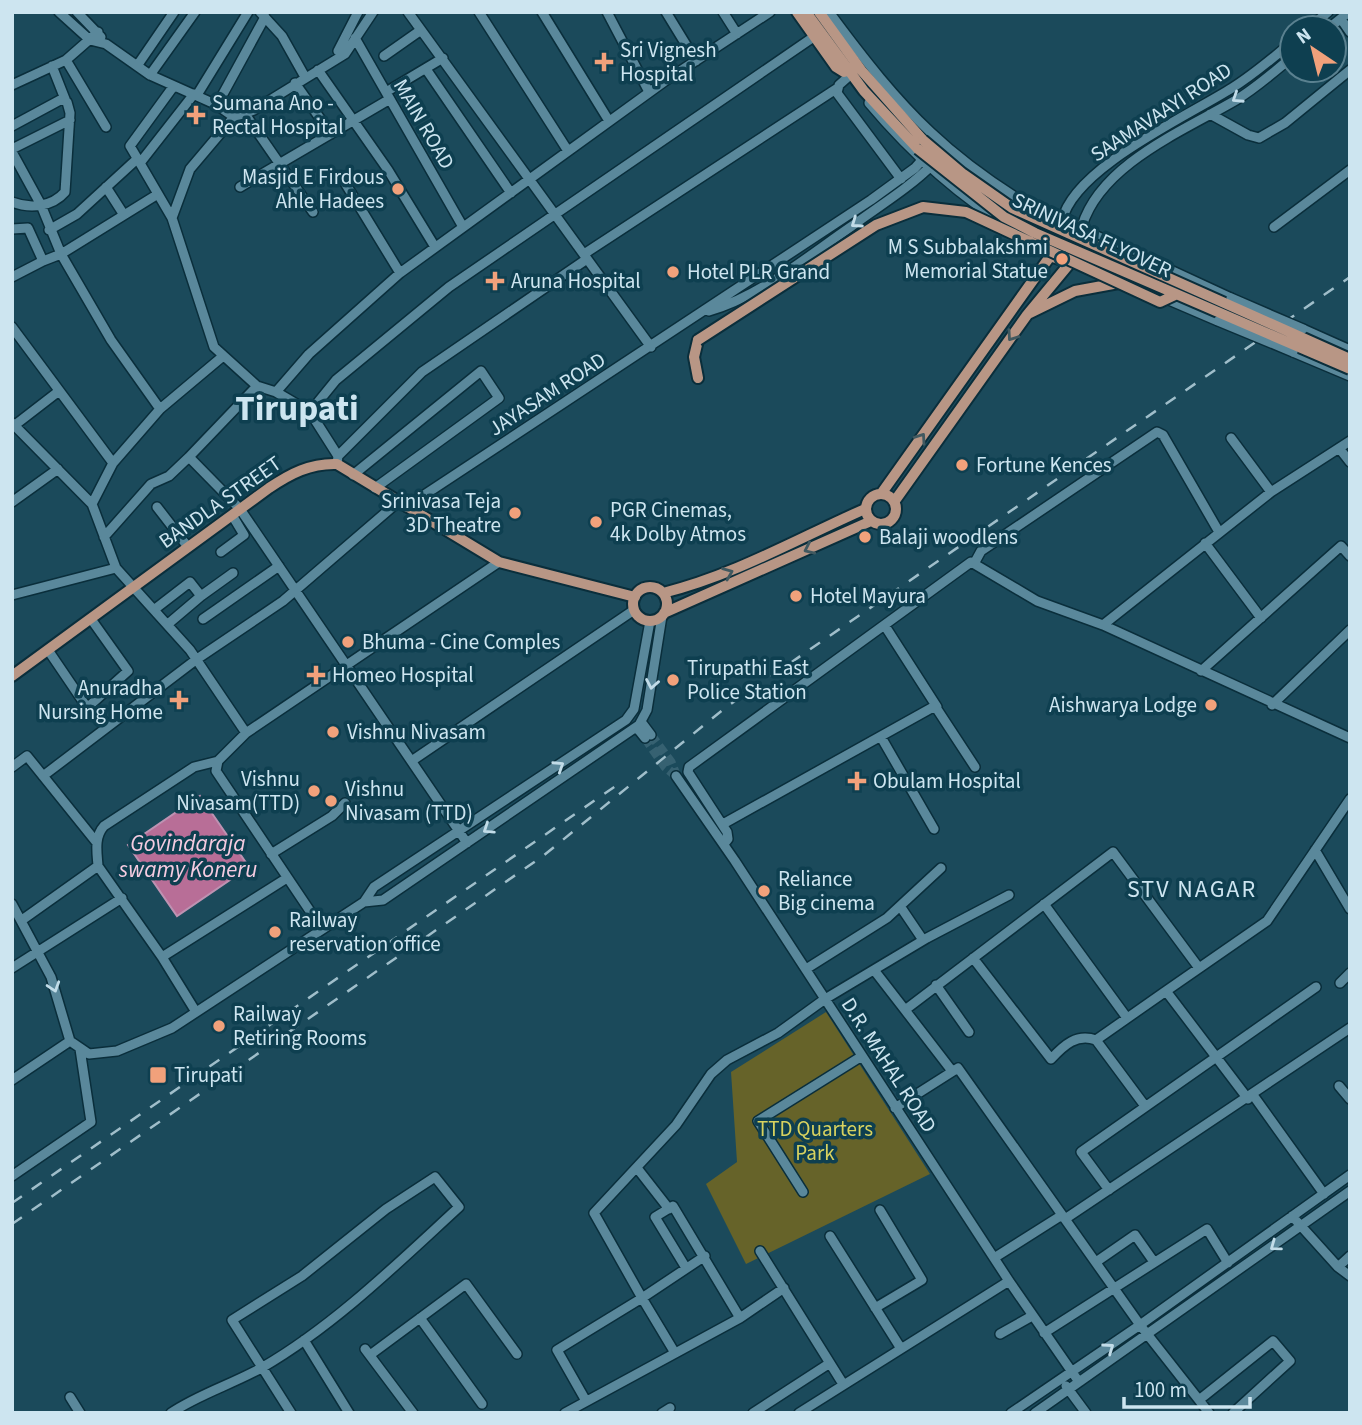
<svg xmlns="http://www.w3.org/2000/svg" width="1362" height="1425" font-family="'Source Sans 3',sans-serif">
	<style>
		.green { fill: #666329 }
		.water { fill: #b86e97; stroke: #be92b2; stroke-width: 2 }
		.lines { fill: none; stroke-linecap: round; stroke-linejoin: round }
		.minor-tunnel { stroke: #366171; stroke-width: 9; stroke-dasharray: 9 4.5; stroke-linecap: butt }
		.minor-casing { stroke: #0a2e3b; stroke-width: 12 }
		.major-casing { stroke: #0a2e3b; stroke-width: 14 }
		.minor { stroke: #5a889b; stroke-width: 9 }
		.major { stroke: #b89685; stroke-width: 10 }
		.rail { stroke: #a0beca; stroke-width: 2.5; stroke-dasharray: 12 12; stroke-linecap: butt }
		.minor-bridge-casing { stroke: #0a2e3b; stroke-width: 12; stroke-linecap: butt }
		.major-bridge-casing { stroke: #0a2e3b; stroke-width: 14; stroke-linecap: butt }
		.minor-bridge { stroke: #5a889b; stroke-width: 9 }
		.major-bridge { stroke: #b89685; stroke-width: 10 }
		.oneway { stroke: #c2dce8 }
		.oneway2 { stroke: #415960 }
		.poi-dot { fill: #f1a17b; stroke: #0e3f50; stroke-width: 2.5 }
		.labels { text-anchor: middle; stroke-width: 7; stroke-linejoin: round; paint-order: stroke }
		.poi-label { font-size: 21px; fill: #cde5f0; stroke: #0e3f50; text-anchor: start }
		.street-label { font-size: 21px; fill: #cde5f0; stroke: #0e3f50 }
		.park-label { font-size: 21px; fill: #d8d25f; stroke: #0e3f50 }
		.water-label { font-size: 23px; font-style: italic; fill: #f6cce1; stroke: #0e3f50 }
		.quarter-label { font-size: 24px; letter-spacing: 2px; fill: #cde5f0; stroke: #0e3f50 }
		.town-label { font-size: 35px; font-weight: bold; fill: #cde5f0; stroke: #0e3f50 }
	</style>
	<rect width="100%" height="100%" fill="#1b4a5b"/>
	<path class="green" d="M826 1012 930 1174 746 1264 706 1184 737 1162 731 1072Z"/>
	<path class="water" d="M200 796 249 867 177 916 128 845Z"/>
	<g class="lines">
		<path class="minor-tunnel" d="M651 735 671 762 676 774
			M645 738 665 767 676 776"/>
		<g class="minor-casing">
			<path id="minor" d="M59 12 90 40 106 44 150 75 217 105 234 117 190 169 172 218 214 347 257 386 276 392 310 412 338 456 337 464
				M77 12 101 37
				M260 12 282 36 305 77
				M408 12 651 347
				M479 12 568 151
				M542 12 609 121
				M607 12 649 92
				M666 12 696 61
				M723 12 737 34
				M829 12C902 111 950 163 1059 223
				M1341 19 1350 32
				M1309 28 1328 12
				M1329 28 1349 12
				M355 38 463 227
				M338 51 358 12
				M384 56 421 30
				M66 60 106 127
				M52 66 65 99
				M137 66 174 12
				M426 69 511 193
				M318 70 388 170 435 247
				M150 75 195 12
				M848 77 839 85 837 93 901 179
				M295 83 331 134
				M12 85 66 60 98 32
				M386 92 443 58
				M197 95 248 12
				M869 103C911 153 960 197 1016 231
				M217 105 265 17
				M245 114 313 212
				M1210 114 1248 135 1259 138 1285 123 1350 70
				M234 117 254 110 345 54 373 12
				M12 126 62 99 67 102 70 113 65 192C52 207 30 209 12 202
				M12 149 70 120
				M12 152 41 205 61 254 111 340 160 409
				M140 163 194 94
				M342 178 400 273
				M106 187 124 215
				M240 187 390 99
				M172 218 130 146 173 87
				M1062 221C1073 168 1188 116 1232 88 1253 75 1273 58 1292 42
				M1082 226C1101 164 1183 131 1236 100 1256 88 1274 72 1292 57
				M1274 227 1350 170
				M12 229 28 228 43 261 12 277
				M49 230 77 214 137 159
				M1086 231 1231 298
				M584 254 836 89
				M43 261 61 254 158 194
				M1162 297 1218 321
				M709 311C761 296 808 256 852 226 879 206 909 188 933 164
				M12 327 113 463
				M1303 329 1350 350
				M1293 352 1350 376
				M276 392 309 354 400 273 665 81 770 12
				M310 412 336 380 449 287 815 36
				M12 423 92 504
				M15 425 59 391
				M1231 438 1271 492
				M1339 448 1350 462
				M338 456 422 372 587 259
				M189 457 257 386
				M353 475 481 371 499 398 375 488
				M12 502 58 469
				M157 507 188 547
				M406 507 871 200 915 168 938 142
				M104 537 151 484 169 476 189 457 240 509 467 843
				M1205 543 1261 618
				M221 552 244 535 232 515
				M975 562 981 551 1157 432 1163 435 1219 532
				M116 568 92 504 113 463 160 409 222 357
				M12 595 116 568 190 650 246 733
				M155 609 190 582 201 596 233 573
				M203 619 279 566
				M168 624 201 596
				M1103 625 1271 492 1350 441
				M885 626 937 707
				M48 650 84 703 109 726
				M1201 671 1341 546 1350 556
				M1272 705 1350 630
				M88 707 128 671 91 619
				M642 723 651 735
				M637 728 645 738
				M881 737 934 829
				M413 760 634 610
				M12 767 27 756 97 843
				M43 776 197 659 283 601 398 502
				M676 776 735 861 1009 1281 1079 1382
				M723 824 935 706 975 767
				M724 844 728 839 727 832 688 772 689 767 971 562 1037 601 1103 625 1350 738
				M1315 850 1350 909
				M271 854 332 816 345 803
				M98 866 162 957 287 878
				M364 902 383 900 639 725 647 710 662 616
				M12 904 51 977 70 1041
				M1044 904 1127 1018
				M900 906 923 940
				M22 920 98 866C97 852 94 837 104 826L194 767 218 761
				M322 929 216 771 218 761 246 733 499 562
				M162 957 196 1012
				M973 958 1051 1059C1064 1045 1077 1033 1096 1040
				M12 968 122 898
				M806 969 887 918 941 868
				M874 970 905 1010
				M1340 983 1350 973
				M936 985 969 1032
				M1166 991 1267 921 1350 799
				M70 1041 89 1054 117 1051 172 1028 364 902 374 887 626 720 634 709 650 621
				M952 1071 905 1010 1113 852 1199 968
				M12 1080 70 1041
				M1339 1086 1350 1099
				M1253 1095 1324 1194
				M1145 1106 1096 1040 1166 991 1248 1099
				M895 1108 958 1068 1140 1325 1199 1400
				M637 1168 669 1209
				M12 1176 91 1122 80 1049
				M1109 1190 1081 1152 1316 987
				M803 1192 758 1121 862 1056
				M1292 1216 1338 1267 1350 1256
				M1065 1219 1350 1028
				M830 1236 900 1347
				M760 1251 843 1384
				M994 1258 1062 1215
				M1096 1262 1135 1235 1154 1262
				M1338 1267 1350 1276
				M686 1268 655 1217 673 1206 740 1318
				M875 1308 922 1280 880 1210
				M420 1318 482 1404
				M1044 1333 1207 1229 1228 1263
				M1000 1334 1032 1316
				M304 1340 349 1413
				M365 1349 413 1413
				M675 1353 642 1298 705 1256
				M370 1355 466 1284 517 1354
				M1066 1386 1086 1413
				M70 1397 80 1413
				M586 1401 557 1350 642 1298 594 1213 676 1125 711 1074 727 1060 778 1033 825 999 927 938 1009 895
				M171 1413C199 1394 233 1384 263 1367 335 1325 398 1263 459 1207L435 1177 386 1209 302 1276 232 1320 291 1413
				M565 1413 740 1318 784 1288
				M662 1413 670 1408
				M753 1413 830 1363
				M799 1413 1009 1281
				M1011 1413 1140 1325 1350 1175
				M1035 1413 1350 1191
				M1209 1413 1199 1400 1273 1341 1290 1361 1233 1413"/>
		</g>
		<g class="major-casing">
			<path id="major" d="M797 12 836 67 844 72
				M806 12 864 91 918 149
				M819 12 861 70 923 140
				M1030 313 1075 291 1124 282
				M698 378 694 357 698 340
				M881 494 1051 255
				M866 509a15 15 0 1 1 30 0a15 15 0 1 1-30 0Z
				M894 502 1027 315 1070 263 1087 251 1086 231 1069 221 1051 228 1046 240 1053 257 1070 263
				M633 604a17 17 0 1 1 34 0a17 17 0 1 1-34 0Z
				M663 593C735 575 797 539 865 509
				M664 613 871 521
				M12 676 269 488C290 474 310 463 337 464L499 562 635 597"/>
		</g>
		<use href="#minor" class="minor"/>
		<use href="#major" class="major"/>
		<path class="rail" d="M12 1203 617 785
			M12 1224 543 856 725 708 1350 277"/>
		<g class="minor-bridge-casing">
			<path id="minor-bridge" d="M1231 298 1303 329
				M1218 321 1293 352"/>
		</g>
		<g class="major-bridge-casing">
			<path id="major-bridge" d="M923 140 962 173 1012 208 1350 359
				M918 149 1004 217 1035 233 1350 369
				M698 340 876 225 923 207 966 212 1160 302 1175 295"/>
		</g>
		<use href="#minor-bridge" class="minor-bridge"/>
		<use href="#major-bridge" class="major-bridge"/>
	</g>
	<defs><path id="oneway-chevron" d="M-2-3.5L2.5 0L-2 3.5" fill="none" stroke-width="1.6" stroke-linecap="round" stroke-linejoin="round" transform="scale(1.75)"/></defs>
	<g class="oneway">
		<use href="#oneway-chevron" transform="translate(1237 98) rotate(147)"/>
		<use href="#oneway-chevron" transform="translate(856 223) rotate(145)"/>
		<use href="#oneway-chevron" transform="translate(652 684) rotate(100)"/>
		<use href="#oneway-chevron" transform="translate(559 766) rotate(-33)"/>
		<use href="#oneway-chevron" transform="translate(488 829) rotate(146)"/>
		<use href="#oneway-chevron" transform="translate(54 987) rotate(72)"/>
		<use href="#oneway-chevron" transform="translate(1275 1246) rotate(144)"/>
		<use href="#oneway-chevron" transform="translate(1109 1348) rotate(-35)"/>
	</g>
	<g class="oneway2">
		<use href="#oneway-chevron" transform="translate(1012 336) rotate(125)"/>
		<use href="#oneway-chevron" transform="translate(921 438) rotate(-55)"/>
		<use href="#oneway-chevron" transform="translate(809 549) rotate(155)"/>
		<use href="#oneway-chevron" transform="translate(728 573) rotate(-22)"/>
	</g>
	<g class="poi-dot">
		<path d="M600.5 51.5h7v7h7v7h-7v7h-7v-7h-7v-7h7z"/>
		<path d="M192.5 104.5h7v7h7v7h-7v7h-7v-7h-7v-7h7z"/>
		<circle cx="398" cy="189" r="7"/>
		<circle cx="1062" cy="259" r="7"/>
		<circle cx="673" cy="272" r="7"/>
		<path d="M491.5 270.5h7v7h7v7h-7v7h-7v-7h-7v-7h7z"/>
		<circle cx="962" cy="465" r="7"/>
		<circle cx="515" cy="513" r="7"/>
		<circle cx="596" cy="522" r="7"/>
		<circle cx="865" cy="537" r="7"/>
		<circle cx="796" cy="596" r="7"/>
		<circle cx="348" cy="642" r="7"/>
		<path d="M312.5 664.5h7v7h7v7h-7v7h-7v-7h-7v-7h7z"/>
		<circle cx="673" cy="680" r="7"/>
		<path d="M175.5 689.5h7v7h7v7h-7v7h-7v-7h-7v-7h7z"/>
		<circle cx="1211" cy="705" r="7"/>
		<circle cx="333" cy="732" r="7"/>
		<path d="M853.5 770.5h7v7h7v7h-7v7h-7v-7h-7v-7h7z"/>
		<circle cx="314" cy="791" r="7"/>
		<circle cx="331" cy="801" r="7"/>
		<circle cx="764" cy="891" r="7"/>
		<circle cx="275" cy="932" r="7"/>
		<circle cx="219" cy="1026" r="7"/>
		<rect x="149" y="1066" width="18" height="18" rx="3.5"/>
	</g>
	<g class="labels">
		<g class="poi-label">
			<text x="620" y="57">Sri Vignesh<tspan x="620" dy="24">Hospital</tspan></text>
			<text x="212" y="110">Sumana Ano -<tspan x="212" dy="24">Rectal Hospital</tspan></text>
			<text x="384" y="184" text-anchor="end">Masjid E Firdous<tspan x="384" dy="24">Ahle Hadees</tspan></text>
			<text x="1048" y="254" text-anchor="end">M S Subbalakshmi<tspan x="1048" dy="24">Memorial Statue</tspan></text>
			<text x="687" y="279">Hotel PLR Grand</text>
			<text x="511" y="288">Aruna Hospital</text>
			<text x="976" y="472">Fortune Kences</text>
			<text x="501" y="508" text-anchor="end">Srinivasa Teja<tspan x="501" dy="24">3D Theatre</tspan></text>
			<text x="610" y="517">PGR Cinemas,<tspan x="610" dy="24">4k Dolby Atmos</tspan></text>
			<text x="879" y="544">Balaji woodlens</text>
			<text x="810" y="603">Hotel Mayura</text>
			<text x="362" y="649">Bhuma - Cine Comples</text>
			<text x="687" y="675">Tirupathi East<tspan x="687" dy="24">Police Station</tspan></text>
			<text x="332" y="682">Homeo Hospital</text>
			<text x="163" y="695" text-anchor="end">Anuradha<tspan x="163" dy="24">Nursing Home</tspan></text>
			<text x="1197" y="712" text-anchor="end">Aishwarya Lodge</text>
			<text x="347" y="739">Vishnu Nivasam</text>
			<text x="300" y="786" text-anchor="end">Vishnu<tspan x="300" dy="24">Nivasam(TTD)</tspan></text>
			<text x="873" y="788">Obulam Hospital</text>
			<text x="345" y="796">Vishnu<tspan x="345" dy="24">Nivasam (TTD)</tspan></text>
			<text x="778" y="886">Reliance<tspan x="778" dy="24">Big cinema</tspan></text>
			<text x="289" y="927">Railway<tspan x="289" dy="24">reservation office</tspan></text>
			<text x="233" y="1021">Railway<tspan x="233" dy="24">Retiring Rooms</tspan></text>
			<text x="174" y="1082">Tirupati</text>
		</g>
		<g class="street-label">
			<text transform="translate(1161 112) rotate(-33)" y="7">SAAMAVAAYI ROAD</text>
			<text transform="translate(424 124) rotate(60)" y="7">MAIN ROAD</text>
			<text transform="translate(1092 235) rotate(25)" y="7">SRINIVASA FLYOVER</text>
			<text transform="translate(547 394) rotate(-33)" y="7">JAYASAM ROAD</text>
			<text transform="translate(220 502) rotate(-35)" y="7">BANDLA STREET</text>
			<text transform="translate(889 1065) rotate(57)" y="7">D.R. MAHAL ROAD</text>
		</g>
		<g class="park-label">
			<text x="815" y="1136">TTD Quarters<tspan x="815" dy="24">Park</tspan></text>
		</g>
		<g class="water-label">
			<text x="188" y="851">Govindaraja<tspan x="188" dy="26">swamy Koneru</tspan></text>
		</g>
		<g class="quarter-label">
			<text x="1192" y="897">STV NAGAR</text>
		</g>
		<g class="town-label">
			<text x="297" y="420">Tirupati</text>
		</g>
	</g>
	<rect width="1362" height="1425" fill="none" stroke="#cde5f0" stroke-width="28"/>
	<g transform="translate(1313 49) rotate(325)"><circle r="33" fill="#0e3f50" stroke="#5a8190" stroke-width="2"/>
	<path d="M0-5L12 26L0 18L-12 26Z" fill="#f1a17b"/>
	<text y="-10" font-size="19" font-weight="bold" text-anchor="middle" fill="#cde5f0">N</text>
	</g>
	<path d="M1124 1397v10h126v-10" fill="none" stroke="#cde5f0" stroke-width="3.5"/>
	<text x="1134" y="1397" font-size="21" fill="#cde5f0" stroke="#0e3f50" stroke-width="5" paint-order="stroke">100 m</text>
</svg>
